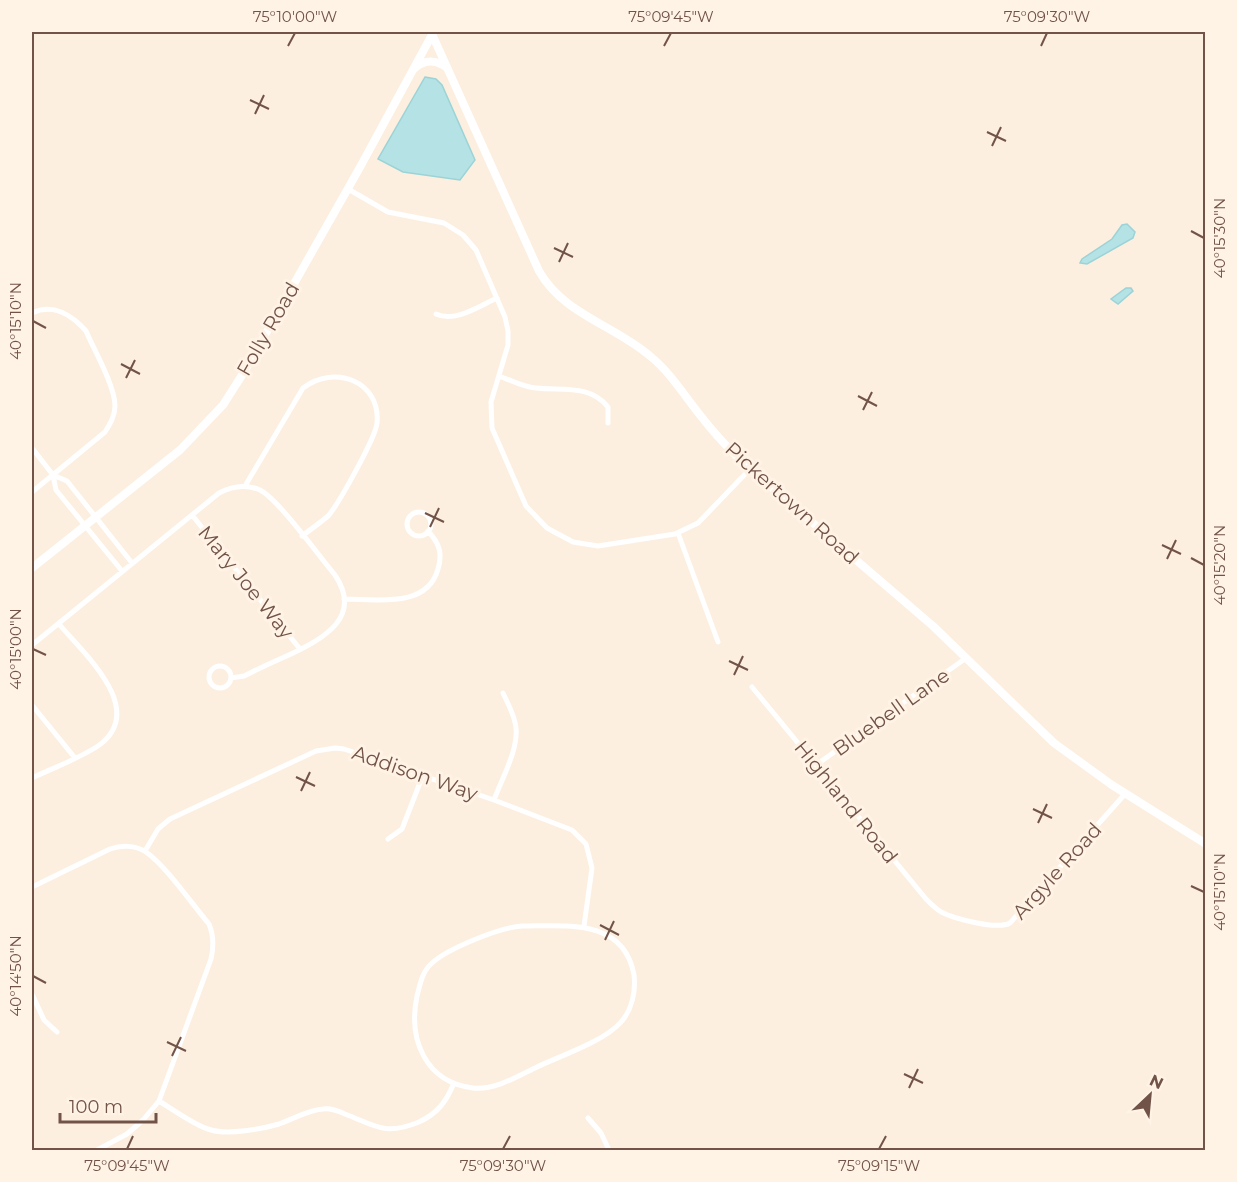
<svg xmlns="http://www.w3.org/2000/svg" width="1237" height="1182" font-family="Montserrat,sans-serif">
	<style>
		.water { fill: #b5e2e5; stroke: #9bd3d7; stroke-width: 1.5 }
		.lines { fill: none; stroke-linecap: round; stroke-linejoin: round }
		.street { stroke: #fff; stroke-width: 5 }
		.secondary { stroke: #fff; stroke-width: 8 }
		.ticks { fill: none; stroke: #725348; stroke-width: 2 }
		.labels { text-anchor: middle; stroke-width: 6; stroke-linejoin: round; paint-order: stroke }
		.street-label { font-size: 20px; fill: #725348; stroke: #fff3e6 }
		.neatline { fill: none; stroke: #725348; stroke-width: 2 }
		.ticks-label { font-size: 15px; text-anchor: middle; fill: #725348 }
	</style>
	<rect width="100%" height="100%" fill="#fcefe0"/>
	<path class="water" d="M425 77 436 79 442 85 475 160 460 180 403 172 378 159Z
		M1127 224 1135 232 1133 238 1087 264 1080 263 1082 259 1112 239 1122 225Z
		M1126 288H1131L1133 291 1118 304 1111 299Z"/>
	<g class="lines">
		<path class="street" d="M348 189 388 212 444 223 463 235 476 250 505 317 508 331V345L491 402 492 428 526 506 547 528 573 542 598 546 675 534 698 523 750 469
			M32 313C53 303 72 315 86 331 94 350 115 386 115 406 115 416 110 424 105 432L32 492
			M436 314C455 323 479 306 497 298
			M499 376C510 380 523 387 536 388 561 391 590 384 608 407V423
			M32 448 53 475 56 490 122 571
			M53 475 67 481 132 563
			M245 486 303 388C334 364 381 381 377 423 376 437 338 505 328 516 320 523 311 529 302 536
			M407 524a12 12 0 1 1 24 0a12 12 0 1 1-24 0Z
			M192 515 300 649
			M678 533 718 642
			M344 599C376 599 427 609 438 569 443 553 439 543 428 531
			M32 645 219 493C232 486 246 484 260 490 278 499 319 556 335 575 363 617 324 638 291 654 275 661 260 668 244 676L231 678
			M209 677a11 11 0 1 1 22 0a11 11 0 1 1-22 0Z
			M752 687 926 899C931 904 935 908 941 912 955 919 997 930 1010 923L1125 794
			M32 705 75 758
			M816 765 966 658
			M32 778C53 768 78 759 98 746 149 710 83 653 59 624
			M494 800C502 778 518 751 516 728 515 716 508 704 503 693
			M388 839 402 829 423 775
			M145 851 158 829 170 819 316 751 335 748 344 749 494 800 572 830 586 844 592 868 584 926
			M32 887 110 849C121 845 135 845 146 852 166 866 192 904 209 924 214 936 214 946 211 959L159 1101 143 1120 127 1134 97 1150
			M522 926C566 926 624 918 634 975 636 991 632 1010 621 1022 605 1041 560 1056 537 1067 518 1076 496 1090 473 1088 425 1082 408 1039 417 996 420 985 422 972 431 964 446 949 501 927 522 926Z
			M32 994 44 1020 57 1032
			M159 1101C174 1110 195 1126 211 1130 228 1135 262 1129 279 1124 293 1119 308 1110 323 1109 331 1108 338 1111 345 1114 376 1126 385 1136 419 1122 438 1113 446 1102 454 1083
			M588 1118 601 1133 609 1150"/>
		<path class="secondary" d="M431 32 539 271C563 314 614 325 650 356 670 372 684 395 700 415 713 432 728 448 743 463L933 626 1054 743 1112 785 1206 844
			M415 68C425 59 436 60 446 67
			M32 568 180 450 223 405 244 372 359 169 433 33"/>
	</g>
	<path class="ticks" d="M288 46 295 33M664 46 671 33M1041 46 1047 33M250 100 269 109M255 114 264 95M987 132 1006 141M992 146 1001 127M1191 231 1204 238M554 248 573 257M559 262 568 243M33 321 46 328M121 364 140 374M126 378 135 360M858 396 877 406M863 410 872 392M425 513 444 522M430 527 439 508M1162 545 1181 554M1191 558 1204 565M1167 559 1176 540M33 649 46 655M729 661 748 670M734 675 743 656M296 777 315 786M301 791 310 772M1033 809 1052 818M1038 823 1047 804M1191 886 1204 892M600 925 619 935M605 940 614 921M33 976 46 983M167 1042 186 1051M172 1056 181 1037M904 1074 923 1083M909 1088 918 1069M127 1149 133 1136M503 1149 510 1136M879 1149 886 1136"/>
	<g class="labels">
		<g class="street-label">
			<text transform="translate(268 329) rotate(-60)" y="7">Folly Road</text>
			<text transform="translate(792 503) rotate(42)" y="7">Pickertown Road</text>
			<text transform="translate(246 582) rotate(51)" y="7">Mary Joe Way</text>
			<text transform="translate(891 712) rotate(-35)" y="7">Bluebell Lane</text>
			<text transform="translate(415 773) rotate(19)" y="7">Addison Way</text>
			<text transform="translate(846 802) rotate(51)" y="7">Highland Road</text>
			<text transform="translate(1057 871) rotate(-48)" y="7">Argyle Road</text>
		</g>
	</g>
	<rect width="1237" height="1182" fill="none" stroke="#fff3e6" stroke-width="66"/>
	<g transform="translate(1150 1095) rotate(26)" stroke="#fff3e6" stroke-width="4.5" paint-order="stroke">
	<path d="M0-4.5L10 22L0 15L-10 22Z" fill="#725348"/>
	<text y="-9" font-size="16" font-weight="bold" text-anchor="middle" fill="#725348">N</text>
	</g>
	<path d="M60 1113v9h96v-9" fill="none" stroke="#725348" stroke-width="3"/>
	<text x="69" y="1113" font-size="18" fill="#725348" stroke="#fff3e6" stroke-width="4.5" paint-order="stroke">100 m</text>
	<rect x="33" y="33" width="1171" height="1116" class="neatline"/>
	<g class="ticks-label">
		<text x="295" y="22">75°10'00"W</text>
		<text x="671" y="22">75°09'45"W</text>
		<text x="1047" y="22">75°09'30"W</text>
		<text transform="translate(1220 238) rotate(-90)" y="5">40°15'30"N</text>
		<text transform="translate(16 321) rotate(-90)" y="5">40°15'10"N</text>
		<text transform="translate(1220 565) rotate(-90)" y="5">40°15'20"N</text>
		<text transform="translate(16 649) rotate(-90)" y="5">40°15'00"N</text>
		<text transform="translate(1220 892) rotate(-90)" y="5">40°15'10"N</text>
		<text transform="translate(16 976) rotate(-90)" y="5">40°14'50"N</text>
		<text x="127" y="1171">75°09'45"W</text>
		<text x="503" y="1171">75°09'30"W</text>
		<text x="879" y="1171">75°09'15"W</text>
	</g>
</svg>
